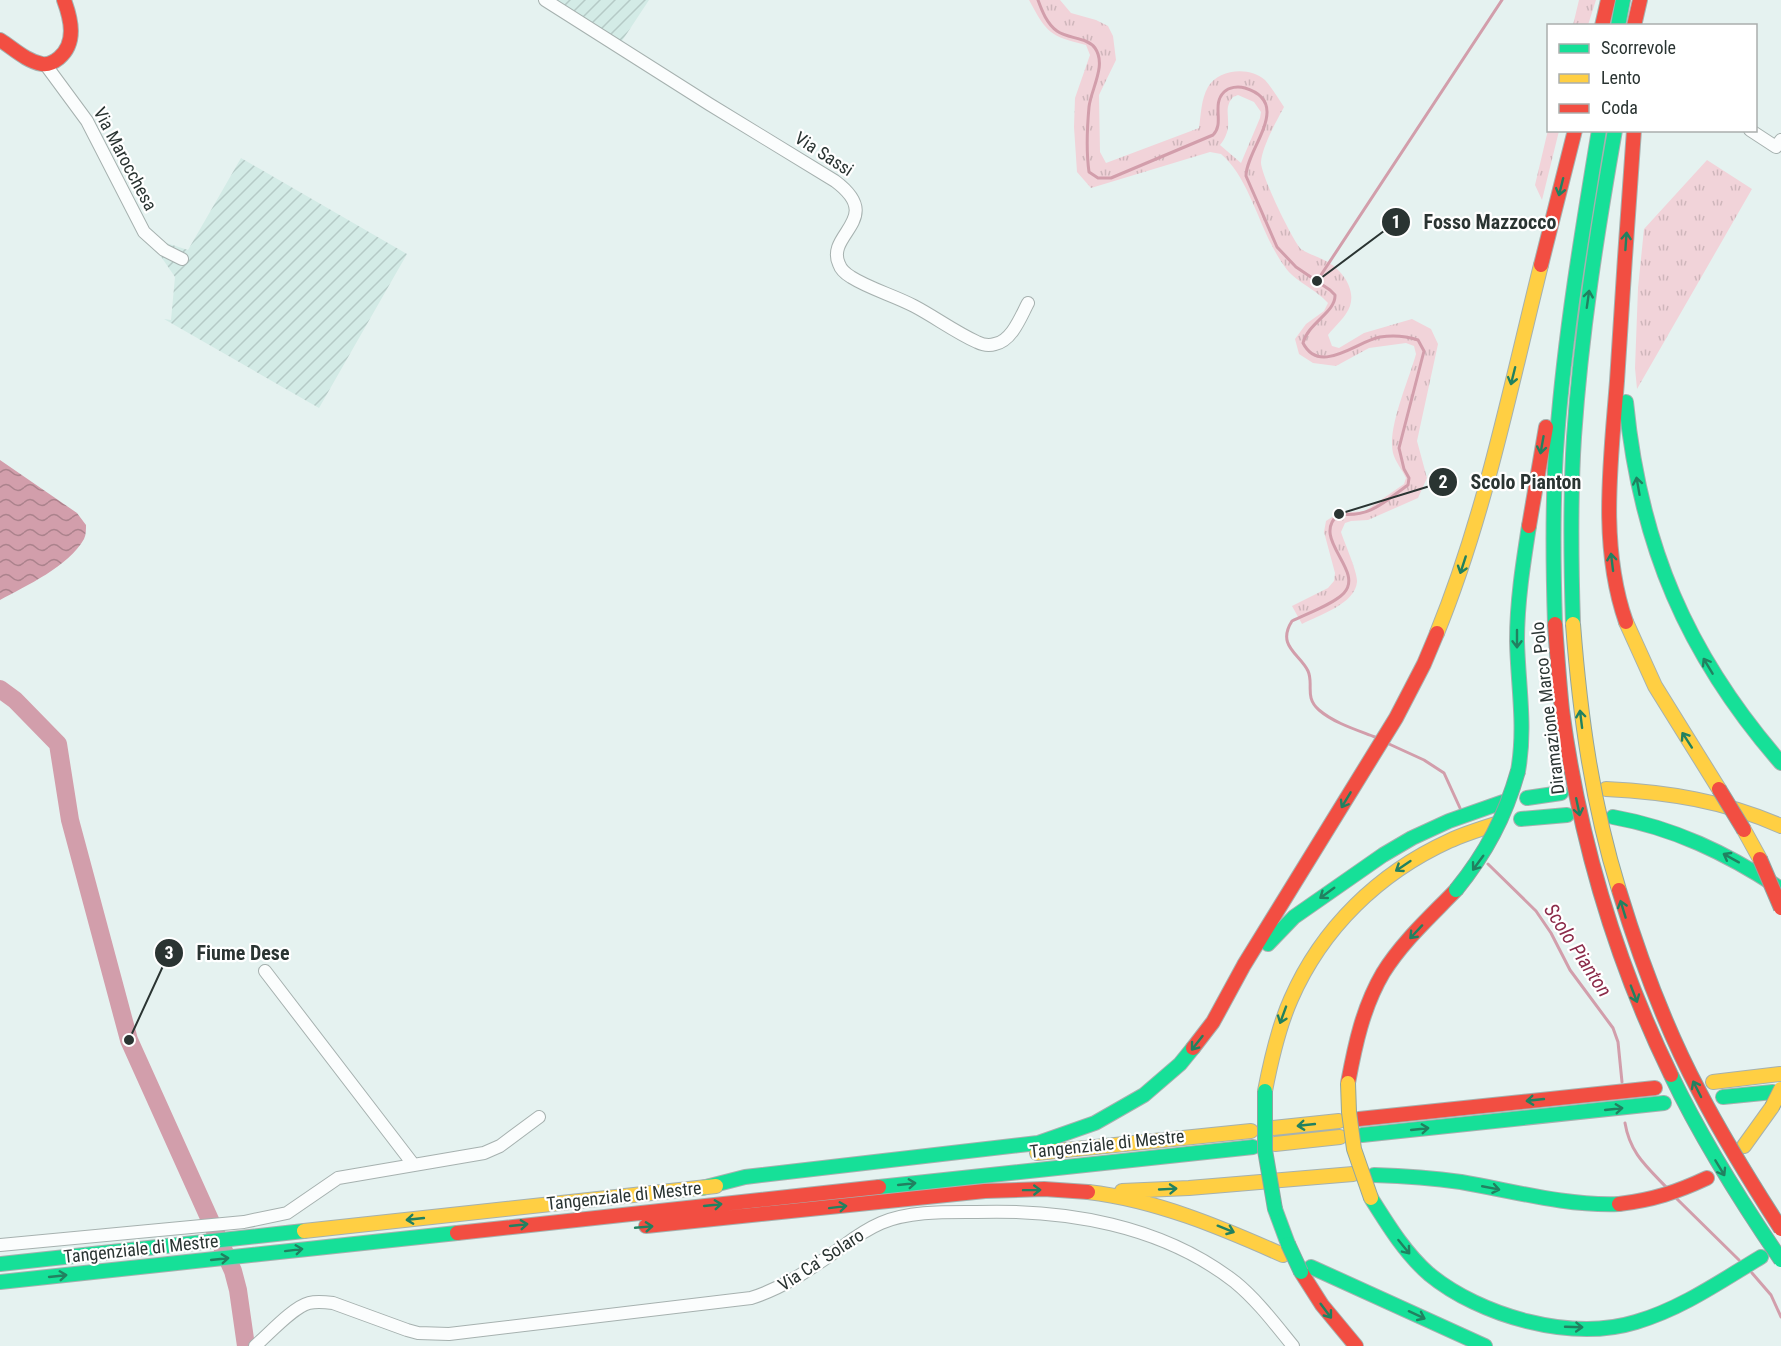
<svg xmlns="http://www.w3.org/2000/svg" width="1781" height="1346" font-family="'Roboto Condensed',sans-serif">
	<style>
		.industrial { fill: url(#industrial-furrows) }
		.grass { fill: url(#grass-tufts); fill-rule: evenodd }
		.water { fill: url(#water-waves) }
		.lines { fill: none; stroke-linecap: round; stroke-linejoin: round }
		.stream { stroke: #d29eab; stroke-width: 3 }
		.river { stroke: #d29eab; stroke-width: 18 }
		.street-casing { stroke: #a6b1af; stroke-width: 14 }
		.fast-casing { stroke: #a6b1af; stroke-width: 16 }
		.slow-casing { stroke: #a6b1af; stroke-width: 16 }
		.jam-casing { stroke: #a6b1af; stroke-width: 16 }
		.street { stroke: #fbfdfd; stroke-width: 12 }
		.fast { stroke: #16e098; stroke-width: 14 }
		.slow { stroke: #ffcf43; stroke-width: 14 }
		.jam { stroke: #f24e42; stroke-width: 14 }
		.fast-bridge-casing { stroke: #90a5a2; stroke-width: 16; stroke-linecap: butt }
		.slow-bridge-casing { stroke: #90a5a2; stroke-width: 16; stroke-linecap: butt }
		.jam-bridge-casing { stroke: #90a5a2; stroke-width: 16; stroke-linecap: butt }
		.fast-bridge { stroke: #16e098; stroke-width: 14 }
		.slow-bridge { stroke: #ffcf43; stroke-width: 14 }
		.jam-bridge { stroke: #f24e42; stroke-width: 14 }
		.oneway { stroke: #218160 }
		.labels { text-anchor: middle; stroke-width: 4.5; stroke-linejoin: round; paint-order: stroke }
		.street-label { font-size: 18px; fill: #2a3432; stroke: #fff }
		.water-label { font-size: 20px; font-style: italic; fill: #8b2b4a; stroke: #fff }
		.leader { fill: none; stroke: #2a3432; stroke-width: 2 }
		.callout-dot { fill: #2a3432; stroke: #fff; stroke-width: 2 }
		.mark-label { font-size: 18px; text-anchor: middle; font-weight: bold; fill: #fff }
		.callout-label { font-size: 20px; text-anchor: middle; font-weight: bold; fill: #2a3432; stroke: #fff; stroke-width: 4.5; stroke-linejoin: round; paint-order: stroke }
	</style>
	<defs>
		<pattern id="industrial-furrows" width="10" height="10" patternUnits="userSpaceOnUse" patternTransform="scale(1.5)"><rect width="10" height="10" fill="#d3ebe6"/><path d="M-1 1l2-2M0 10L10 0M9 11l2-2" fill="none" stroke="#b5cac6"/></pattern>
		<pattern id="grass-tufts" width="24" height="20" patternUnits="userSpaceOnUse" patternTransform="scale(1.5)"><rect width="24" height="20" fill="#f1d3d9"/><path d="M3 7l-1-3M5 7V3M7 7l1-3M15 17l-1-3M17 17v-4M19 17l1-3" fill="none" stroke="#cfb6bb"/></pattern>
		<pattern id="water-waves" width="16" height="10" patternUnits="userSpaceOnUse" patternTransform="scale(1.5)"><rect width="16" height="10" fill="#d29eab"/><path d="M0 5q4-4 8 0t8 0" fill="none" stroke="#ab828c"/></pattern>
	</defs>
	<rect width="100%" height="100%" fill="#e5f2f0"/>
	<path class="industrial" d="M547 0H649L618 47Z
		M241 158 407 254 319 408 164 319 171 320 175 277 151 242 157 240 188 250Z"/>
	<path class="grass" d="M1029 0H1060L1071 13 1096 20 1108 26 1113 36 1116 60 1099 95 1100 152 1106 163 1199 128C1201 115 1201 99 1208 87 1218 69 1250 66 1265 80 1272 88 1278 98 1284 107 1277 120 1262 147 1261 162 1260 173 1292 240 1301 249 1308 254 1319 257 1326 261 1341 269 1356 288 1350 306 1346 317 1335 326 1328 335L1332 346 1339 348 1364 333 1412 319 1431 329 1438 344 1417 441 1427 478 1418 498 1368 520 1351 521 1345 523 1341 532C1344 542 1358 573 1357 582 1355 604 1319 615 1302 624L1292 606 1328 588 1334 581 1335 573 1324 532 1326 521 1338 513 1365 511 1404 484 1406 478C1402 470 1395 461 1393 453 1387 428 1409 380 1416 354L1414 346 1406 343 1369 348 1336 366 1313 363 1299 354 1295 339 1306 324 1324 311 1328 303C1316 289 1294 281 1285 267 1260 234 1251 179 1221 154L1210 152 1091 188 1077 172 1074 127 1075 98 1090 55 1086 45C1049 36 1047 33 1029 0ZM1238 95 1254 102 1261 112 1260 118 1241 163 1220 145C1237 124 1220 112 1233 97Z
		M1579 0H1596L1588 25H1573Z
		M1548 130 1559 131 1542 200 1535 185Z
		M1707 160 1752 189 1637 389 1635 368 1638 288 1644 229Z"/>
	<path class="water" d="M0 460 77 513 86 525C86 529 86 535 84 539 69 566 26 586 0 600Z"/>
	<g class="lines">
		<path class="stream" d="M1038 0C1042 11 1047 24 1057 31 1068 39 1087 37 1095 48 1107 65 1091 89 1089 107 1087 129 1086 151 1089 172L1098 178H1111L1213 135C1225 123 1211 105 1224 92 1229 87 1238 86 1245 88 1294 103 1246 149 1246 176L1277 247 1296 267 1330 290 1335 295C1336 312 1308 323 1303 343 1320 376 1357 341 1380 337 1393 335 1406 336 1418 340L1424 351 1399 448 1404 469 1409 478 1408 485C1384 502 1370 518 1339 514 1309 538 1365 570 1344 593 1334 604 1306 614 1292 621 1276 646 1300 654 1308 671 1314 684 1304 697 1319 710 1334 723 1357 730 1375 737
			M1317 281 1502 0
			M1389 744 1424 760 1444 773 1460 808
			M1488 864 1536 911 1551 933 1570 970 1613 1028 1618 1042 1622 1082
			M1625 1123C1630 1153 1646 1166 1667 1188
			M1677 1199 1739 1260
			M1752 1273 1771 1295 1781 1317"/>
		<path class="river" d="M0 689 15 700 58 744 70 820 129 1040 233 1271 238 1290 246 1346"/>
		<g class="street-casing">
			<path id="street" d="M545 0 709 104 835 181C886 219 825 234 839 264 841 270 846 274 851 277 870 289 893 295 914 306 935 317 955 332 977 342 983 345 989 346 995 344 1012 341 1021 316 1028 303
				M45 64 87 121 144 232 164 250 182 259
				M1750 130 1776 147 1781 140
				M265 971 413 1164
				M0 1245 244 1222 287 1213 338 1178 484 1153 500 1146 539 1117
				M255 1346C268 1335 293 1307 309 1303 317 1301 325 1302 333 1303L407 1330 418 1333 449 1334 751 1298C786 1287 813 1267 842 1247 854 1238 867 1229 881 1223 909 1211 945 1212 976 1212 1065 1209 1162 1225 1235 1282 1257 1300 1275 1324 1293 1346"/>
		</g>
		<g class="fast-casing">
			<path id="fast" d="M1618 26 1623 0
				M1626 402C1640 545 1687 655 1781 763
				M1555 624C1553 562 1552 499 1557 437 1565 334 1582 232 1599 130
				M1573 624C1571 562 1570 500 1574 437 1581 334 1597 232 1615 130
				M1518 771C1526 727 1518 685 1517 641 1517 602 1523 564 1529 526
				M1527 798 1561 793
				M1613 817C1674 828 1726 853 1778 887
				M1521 819 1567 815
				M1268 944 1294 917 1383 855 1412 838 1449 821 1503 802
				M1723 1097 1773 1092
				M1362 1135 1664 1103
				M1374 1175C1403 1176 1432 1178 1461 1182 1514 1191 1565 1206 1619 1204
				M879 1187 1253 1147
				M702 1188 745 1177 1038 1143 1095 1123 1144 1095 1180 1064 1193 1048
				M1371 1198C1388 1225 1405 1253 1429 1274 1480 1316 1571 1342 1636 1322 1681 1309 1721 1281 1761 1257
				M1275 1209 1288 1244
				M0 1264 304 1231
				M1311 1267 1485 1346
				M0 1282 457 1233"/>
		</g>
		<g class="slow-casing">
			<path id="slow" d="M1626 622 1655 686 1719 789
				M1437 633C1485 515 1510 389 1541 265
				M1606 789C1667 792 1725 801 1781 826
				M1744 830 1760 859
				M1713 1082 1780 1074
				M1265 1091C1271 1060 1278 1028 1291 999 1322 928 1379 873 1449 841 1464 834 1480 829 1496 824
				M1273 1128 1339 1121
				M1275 1144 1340 1137
				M1744 1146 1772 1107
				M1037 1153 1251 1131
				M1122 1191 1189 1188 1353 1174
				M1088 1192C1156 1200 1220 1227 1283 1255
				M304 1231 716 1186"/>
		</g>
		<g class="jam-casing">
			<path id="jam" d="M1602 26 1608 0
				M1634 26 1640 0
				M0 40C13 48 26 61 42 64 48 65 54 62 59 58 77 43 71 19 64 0
				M1541 265 1575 130
				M1529 526 1546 427
				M1626 622C1599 545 1611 460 1617 381 1622 297 1628 214 1634 130
				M1193 1048 1213 1022 1244 965 1396 718 1424 664 1437 633
				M1348 1083C1355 1045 1363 1007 1383 973 1402 942 1431 916 1456 890
				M1359 1119 1655 1088
				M1619 1204C1653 1200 1677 1192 1707 1178
				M646 1226 985 1191 1044 1189 1088 1192
				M457 1233 879 1187
				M1301 1272 1322 1305 1356 1346"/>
		</g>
		<use href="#street" class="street"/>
		<use href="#fast" class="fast"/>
		<use href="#slow" class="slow"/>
		<use href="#jam" class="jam"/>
		<g class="fast-bridge-casing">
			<path id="fast-bridge" d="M1456 890C1486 853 1505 817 1518 771
				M1671 1075C1702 1140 1740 1200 1781 1260
				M1265 1091V1150L1275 1209
				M1288 1244 1301 1272"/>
		</g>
		<g class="slow-bridge-casing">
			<path id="slow-bridge" d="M1573 624C1580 715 1592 803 1619 890
				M1348 1083 1349 1112 1354 1149 1371 1198
				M1772 1107 1781 1089"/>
		</g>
		<g class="jam-bridge-casing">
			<path id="jam-bridge" d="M1555 624C1557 653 1559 682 1562 710 1579 837 1615 960 1671 1075
				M1719 789 1744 830
				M1760 859 1781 908
				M1619 890C1640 959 1665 1027 1699 1091 1724 1139 1752 1184 1781 1229"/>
		</g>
		<use href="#fast-bridge" class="fast-bridge"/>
		<use href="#slow-bridge" class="slow-bridge"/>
		<use href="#jam-bridge" class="jam-bridge"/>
	</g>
	<defs><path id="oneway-shaft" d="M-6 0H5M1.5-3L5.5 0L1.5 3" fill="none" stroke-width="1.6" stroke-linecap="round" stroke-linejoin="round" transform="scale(1.5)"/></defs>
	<g class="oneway">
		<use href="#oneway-shaft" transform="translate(1561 187) rotate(104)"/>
		<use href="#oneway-shaft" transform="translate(1626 241) rotate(-86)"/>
		<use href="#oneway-shaft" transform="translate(1588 299) rotate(-82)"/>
		<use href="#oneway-shaft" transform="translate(1513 376) rotate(104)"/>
		<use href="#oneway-shaft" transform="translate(1542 445) rotate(100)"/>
		<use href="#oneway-shaft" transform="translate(1638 486) rotate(-100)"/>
		<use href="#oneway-shaft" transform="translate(1612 562) rotate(-97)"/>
		<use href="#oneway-shaft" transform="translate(1463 565) rotate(108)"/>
		<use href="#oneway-shaft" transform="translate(1517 639) rotate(90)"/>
		<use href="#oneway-shaft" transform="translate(1708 666) rotate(-121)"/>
		<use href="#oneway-shaft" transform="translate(1581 719) rotate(-97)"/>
		<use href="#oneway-shaft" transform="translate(1687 740) rotate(-123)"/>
		<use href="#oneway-shaft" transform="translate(1346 800) rotate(121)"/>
		<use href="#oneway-shaft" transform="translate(1578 807) rotate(78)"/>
		<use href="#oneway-shaft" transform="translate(1731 858) rotate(-151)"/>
		<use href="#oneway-shaft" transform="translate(1478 863) rotate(126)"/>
		<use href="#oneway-shaft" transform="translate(1403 866) rotate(146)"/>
		<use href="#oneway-shaft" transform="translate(1327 893) rotate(144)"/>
		<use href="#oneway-shaft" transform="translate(1623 909) rotate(-107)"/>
		<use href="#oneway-shaft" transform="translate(1416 932) rotate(133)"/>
		<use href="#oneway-shaft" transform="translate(1634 994) rotate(69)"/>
		<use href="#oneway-shaft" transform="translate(1283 1015) rotate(110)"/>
		<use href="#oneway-shaft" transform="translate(1197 1043) rotate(128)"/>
		<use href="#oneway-shaft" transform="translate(1697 1089) rotate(-117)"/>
		<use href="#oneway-shaft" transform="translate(1535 1100) rotate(174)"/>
		<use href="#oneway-shaft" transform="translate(1614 1109) rotate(-6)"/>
		<use href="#oneway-shaft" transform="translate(1306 1125) rotate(174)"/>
		<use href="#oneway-shaft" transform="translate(1420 1129) rotate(-6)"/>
		<use href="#oneway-shaft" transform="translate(1720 1168) rotate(59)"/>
		<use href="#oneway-shaft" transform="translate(907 1184) rotate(-6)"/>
		<use href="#oneway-shaft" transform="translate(1491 1188) rotate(11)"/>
		<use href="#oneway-shaft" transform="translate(1168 1189) rotate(-3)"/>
		<use href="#oneway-shaft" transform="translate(1032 1190) rotate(-1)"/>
		<use href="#oneway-shaft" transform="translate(713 1205) rotate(-6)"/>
		<use href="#oneway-shaft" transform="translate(838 1207) rotate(-7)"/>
		<use href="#oneway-shaft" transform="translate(415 1219) rotate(174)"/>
		<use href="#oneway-shaft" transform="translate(519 1225) rotate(-6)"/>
		<use href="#oneway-shaft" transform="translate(644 1227) rotate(-5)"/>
		<use href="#oneway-shaft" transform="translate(1226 1229) rotate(22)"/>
		<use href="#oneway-shaft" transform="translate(1404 1247) rotate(51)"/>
		<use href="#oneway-shaft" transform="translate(294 1250) rotate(-7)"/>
		<use href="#oneway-shaft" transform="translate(220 1259) rotate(-6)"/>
		<use href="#oneway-shaft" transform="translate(58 1276) rotate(-6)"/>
		<use href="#oneway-shaft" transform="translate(1326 1311) rotate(53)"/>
		<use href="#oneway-shaft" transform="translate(1417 1315) rotate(25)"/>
		<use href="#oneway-shaft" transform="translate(1574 1327) rotate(2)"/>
	</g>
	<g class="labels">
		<g class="street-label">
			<text transform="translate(824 154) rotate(33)" y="6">Via Sassi</text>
			<text transform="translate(125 159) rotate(62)" y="6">Via Marocchesa</text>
			<text transform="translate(1548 708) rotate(-97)" y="6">Diramazione Marco Polo</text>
			<text transform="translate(1107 1144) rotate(-6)" y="6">Tangenziale di Mestre</text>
			<text transform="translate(624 1196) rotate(-6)" y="6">Tangenziale di Mestre</text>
			<text transform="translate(141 1249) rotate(-6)" y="6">Tangenziale di Mestre</text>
			<text transform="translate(821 1260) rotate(-33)" y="6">Via Ca' Solaro</text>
		</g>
		<g class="water-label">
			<text transform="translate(1578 950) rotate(57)" y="7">Scolo Pianton</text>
		</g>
	</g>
	<path class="leader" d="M1317 281L1396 222M1339 514L1443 482M129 1040L169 953"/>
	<g class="callout-dot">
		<circle cx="1317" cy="281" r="6"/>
		<circle cx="1339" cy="514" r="6"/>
		<circle cx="129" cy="1040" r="6"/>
		<circle cx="1396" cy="222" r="15"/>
		<circle cx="1443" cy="482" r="15"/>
		<circle cx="169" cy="953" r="15"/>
	</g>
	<g class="mark-label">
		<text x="1396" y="228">1</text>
		<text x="1443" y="488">2</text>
		<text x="169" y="959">3</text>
	</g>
	<g class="callout-label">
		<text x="1490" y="229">Fosso Mazzocco</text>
		<text x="1526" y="489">Scolo Pianton</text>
		<text x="243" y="960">Fiume Dese</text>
	</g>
	<rect x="1547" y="24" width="210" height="108" fill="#ffffff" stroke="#aaaead" stroke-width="1.5"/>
	<rect x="1559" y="44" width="30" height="9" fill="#16e098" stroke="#aaaead" stroke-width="1.5"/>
	<text x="1601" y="54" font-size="18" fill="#2a3432">Scorrevole</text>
	<rect x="1559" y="74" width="30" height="9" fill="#ffcf43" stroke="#aaaead" stroke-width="1.5"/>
	<text x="1601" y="84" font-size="18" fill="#2a3432">Lento</text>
	<rect x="1559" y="104" width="30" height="9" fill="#f24e42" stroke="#aaaead" stroke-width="1.5"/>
	<text x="1601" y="114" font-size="18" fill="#2a3432">Coda</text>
</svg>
